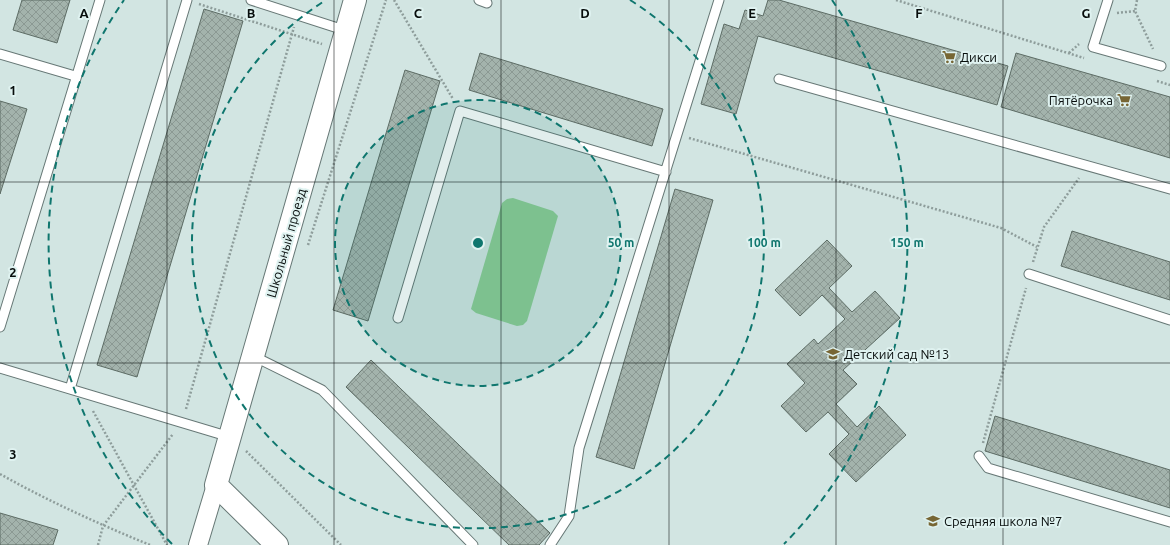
<svg xmlns="http://www.w3.org/2000/svg" width="1170" height="545" font-family="Ubuntu,sans-serif">
	<style>
		.green { fill: #8ccc95 }
		.building { fill: url(#building-cross-hatch); stroke: #5d6c65 }
		.lines { fill: none; stroke-linecap: round; stroke-linejoin: round }
		.lane-casing { stroke: #677876; stroke-width: 11 }
		.street-casing { stroke: #677876; stroke-width: 20 }
		.secondary-casing { stroke: #677876; stroke-width: 24 }
		.path { stroke: #8e9d9b; stroke-width: 2.5; stroke-dasharray: 2 2; stroke-linecap: butt }
		.lane { stroke: #fff; stroke-width: 9 }
		.street { stroke: #fff; stroke-width: 18 }
		.secondary { stroke: #fff; stroke-width: 22 }
		.grid { fill: none; stroke: #070d0c; stroke-width: 1; stroke-opacity: 0.55 }
		.ring { fill: none; stroke: #0f766e; stroke-width: 2; stroke-dasharray: 7 5 }
		.labels { text-anchor: middle; stroke-width: 4; stroke-linejoin: round; paint-order: stroke }
		.poi-label { font-size: 13px; fill: #070d0c; stroke: #dff2f0; text-anchor: start }
		.street-label { font-size: 13px; fill: #070d0c; stroke: #dff2f0 }
		.grid-label { font-size: 13px; text-anchor: middle; font-weight: bold; fill: #070d0c; stroke: #dff2f0; stroke-width: 4; stroke-linejoin: round; paint-order: stroke }
		.centre { fill: #0f766e; stroke: #dff2f0; stroke-width: 2 }
		.ring-label { font-size: 12px; text-anchor: middle; font-weight: bold; fill: #0f766e; stroke: #dff2f0; stroke-width: 4; stroke-linejoin: round; paint-order: stroke }
	</style>
	<defs>
		<pattern id="building-cross-hatch" width="8" height="8" patternUnits="userSpaceOnUse"><rect width="8" height="8" fill="#a3b3ac"/><path d="M0 0l8 8M0 8l8-8" fill="none" stroke="#8b9993"/></pattern>
	</defs>
	<rect width="100%" height="100%" fill="#d2e5e2"/>
	<path class="green" d="M513 198 553 211 558 216 527 321 523 325 517 326 476 313 471 309 502 203 507 199Z"/>
	<path class="building" d="M22 0H70L57 43 13 30Z
		M768 0H779L1008 66 997 105 758 36 736 114 701 104 724 24 739 29 745 10 763 16Z
		M204 9 243 21 137 377 97 365Z
		M480 53 663 109 652 146 469 90Z
		M1016 53 1170 97V158L1001 107Z
		M405 70 440 81 368 321 333 310Z
		M0 101 27 109 0 194Z
		M675 189 713 200 634 469 596 457Z
		M1072 231 1170 262V300L1061 266Z
		M827 240 852 266 829 288 852 312 875 291 900 318 843 370 857 384 836 404 857 427 879 406 906 435 856 482 829 454 849 434 828 412 806 432 781 406 805 383 787 364 814 339 818 344 845 319 822 295 800 316 775 290Z
		M371 360 550 533 539 545H509L346 387Z
		M995 416 1170 470V508L985 451Z
		M0 513 58 530 53 545H0Z"/>
	<g class="lines">
		<g class="lane-casing">
			<path id="lane" d="M251 0 347 31
				M479 0 487 3
				M1108 0 1093 47 1161 66
				M0 54 75 76
				M779 79 1170 189
				M1029 274 1170 320
				M398 318 460 111 666 172
				M0 327 100 0
				M253 356 322 390 473 545
				M0 368 230 437
				M70 389 187 0
				M979 456 988 468 1170 522
				M550 545 569 516 579 448 719 0"/>
		</g>
		<g class="street-casing">
			<path id="street" d="M198 545 216 485"/>
		</g>
		<g class="secondary-casing">
			<path id="secondary" d="M277 545 216 485 355 0"/>
		</g>
		<path class="path" d="M394 0 453 99
			M896 0 1084 58
			M1137 0 1135 11 1153 49
			M199 4 322 44
			M1117 13 1135 11
			M1069 53 1079 44
			M1157 81 1170 85
			M689 138 1001 228 1037 247
			M308 245 386 0
			M1033 262 1044 227 1079 178
			M186 409 294 27
			M93 411 167 545
			M983 443 1026 288
			M246 451 341 545
			M0 474C48 501 99 524 150 545
			M98 545 103 526 173 434"/>
		<use href="#lane" class="lane"/>
		<use href="#street" class="street"/>
		<use href="#secondary" class="secondary"/>
	</g>
	<path class="grid" d="M167 0V545M334 0V545M501 0V545M669 0V545M836 0V545M1003 0V545M0 182H1170M0 363H1170"/>
	<circle cx="478" cy="243" r="143" fill="#0f766e" fill-opacity=".12"/>
	<g class="ring">
		<circle cx="478" cy="243" r="143"/>
		<path d="M630 0A286 286 0 1 1 326 0"/>
		<path d="M172 544A429 429 0 0 1 124 0M832 0A429 429 0 0 1 784 544"/>
	</g>
	<defs>
		<g id="supermarket-bare" transform="scale(1.08)"><path d="M-6-5.5h2.5l.6 2H6L4.5 2H-2.5L-4.4-4H-6ZM-1.5 3.2a1.3 1.3 0 1 0 .1 0ZM3 3.2a1.3 1.3 0 1 0 .1 0Z" fill="#776634" stroke="#dff2f0" stroke-width="2.5" paint-order="stroke"/></g>
		<g id="school-bare" transform="scale(1.08)"><path d="M0-5L7-2L0 1L-7-2ZM-4 1L0 2.5L4 1V4Q0 6-4 4Z" fill="#776634" stroke="#dff2f0" stroke-width="2.5" paint-order="stroke"/></g>
	</defs>
	<g fill-rule="evenodd">
		<use href="#supermarket-bare" x="949" y="57"/>
		<use href="#supermarket-bare" x="1124" y="100"/>
		<use href="#school-bare" x="833" y="354"/>
		<use href="#school-bare" x="933" y="521"/>
	</g>
	<g class="labels">
		<g class="poi-label">
			<text x="960" y="62">Дикси</text>
			<text x="1113" y="105" text-anchor="end">Пятёрочка</text>
			<text x="844" y="359">Детский сад №13</text>
			<text x="944" y="526">Средняя школа №7</text>
		</g>
		<g class="street-label">
			<text transform="translate(286 243) rotate(-74)" y="5">Школьный проезд</text>
		</g>
	</g>
	<g class="grid-label">
		<text x="84" y="18">A</text>
		<text x="251" y="18">B</text>
		<text x="418" y="18">C</text>
		<text x="585" y="18">D</text>
		<text x="752" y="18">E</text>
		<text x="919" y="18">F</text>
		<text x="1086" y="18">G</text>
		<text x="13" y="95">1</text>
		<text x="13" y="277">2</text>
		<text x="13" y="459">3</text>
	</g>
	<circle cx="478" cy="243" r="6" class="centre"/>
	<g class="ring-label">
		<text x="621" y="247">50 m</text>
		<text x="764" y="247">100 m</text>
		<text x="907" y="247">150 m</text>
	</g>
</svg>
